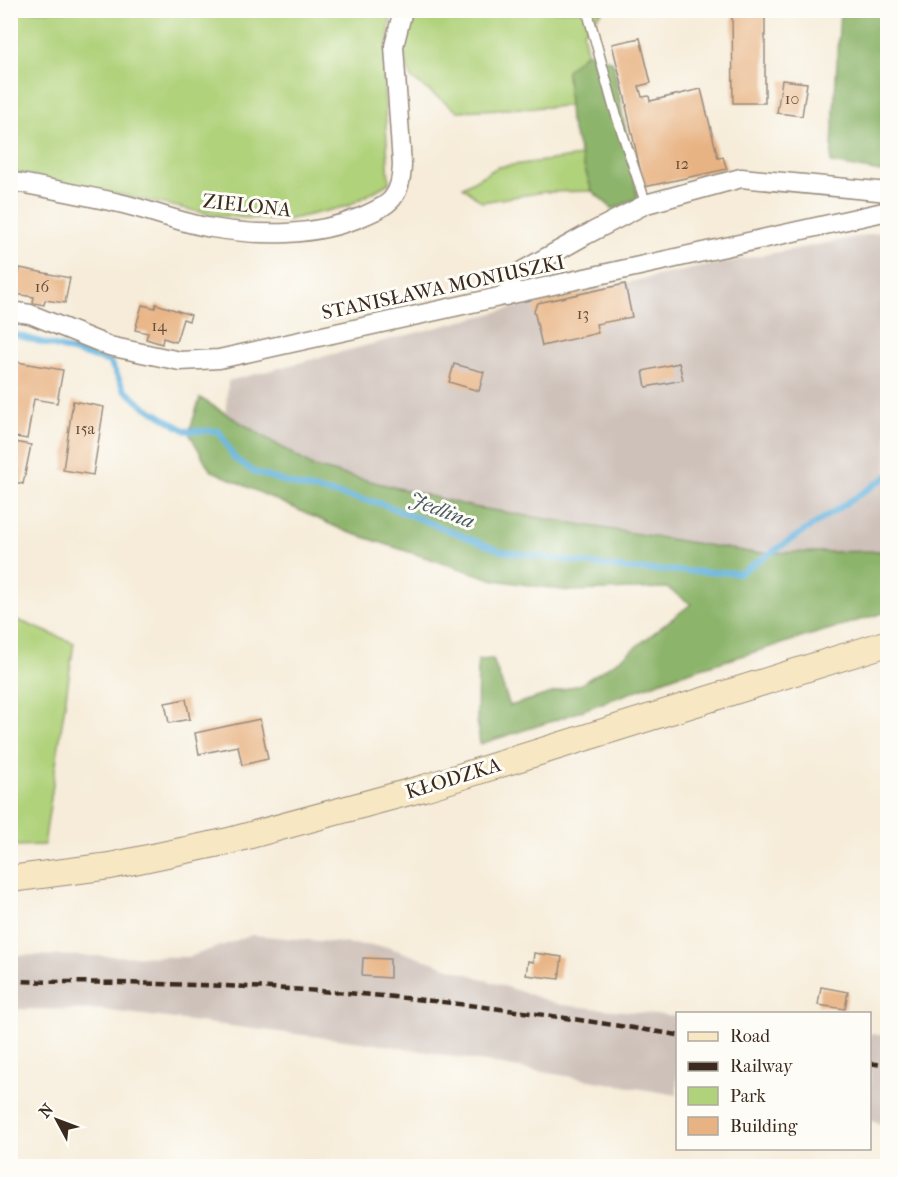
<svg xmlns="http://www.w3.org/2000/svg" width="898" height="1177" font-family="'IM FELL French Canon',serif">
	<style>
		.industrial { fill: #cec1ba }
		.green { fill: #b0d27a; stroke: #767e4c; stroke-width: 1.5 }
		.forest { fill: #8cb46a; stroke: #646f44; stroke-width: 1.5 }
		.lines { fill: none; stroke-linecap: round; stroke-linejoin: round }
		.stream { stroke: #64b3de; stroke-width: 6 }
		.building { fill: #e8b383 }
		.service-casing { stroke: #988b7c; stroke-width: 12 }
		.minor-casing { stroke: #988b7c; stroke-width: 21 }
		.secondary-casing { stroke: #988b7c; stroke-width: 28 }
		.service { stroke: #fff; stroke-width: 9 }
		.minor { stroke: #fff; stroke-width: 18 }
		.secondary { stroke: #f7e8c3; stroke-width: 26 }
		.rail { stroke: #3b2a1e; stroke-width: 4.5; stroke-dasharray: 9 4.5; stroke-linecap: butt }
		.labels { text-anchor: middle; stroke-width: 6; stroke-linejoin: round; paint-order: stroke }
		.number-label { font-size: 16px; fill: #664c37 }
		.street-label { font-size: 20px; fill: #3b2a1e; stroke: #fdfcf7 }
		.water-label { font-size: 21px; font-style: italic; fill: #495a61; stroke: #fdfcf7 }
	</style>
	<rect width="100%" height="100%" fill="#fdfcf7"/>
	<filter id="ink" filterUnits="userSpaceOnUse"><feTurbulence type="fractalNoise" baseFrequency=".0167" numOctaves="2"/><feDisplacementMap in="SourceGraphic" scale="12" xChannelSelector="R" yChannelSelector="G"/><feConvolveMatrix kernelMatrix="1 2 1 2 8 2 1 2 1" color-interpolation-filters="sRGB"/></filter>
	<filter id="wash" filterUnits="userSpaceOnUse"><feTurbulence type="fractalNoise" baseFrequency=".008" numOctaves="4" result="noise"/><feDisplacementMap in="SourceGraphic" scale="24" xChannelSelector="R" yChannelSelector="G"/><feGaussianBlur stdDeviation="1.35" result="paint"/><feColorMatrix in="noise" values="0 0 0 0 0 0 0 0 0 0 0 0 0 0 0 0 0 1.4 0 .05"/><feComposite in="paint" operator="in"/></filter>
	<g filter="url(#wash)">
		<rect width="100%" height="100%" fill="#f6ecd9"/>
		<path class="industrial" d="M887 231V566L540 536 249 449 225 423 228 381 505 310 666 274Z
			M252 935 387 947 561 1005 677 1016V1095L385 1045 102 1010 11 1009V955L189 957Z
			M870 1034 887 1036V1125L870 1121Z"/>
		<path class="green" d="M11 11H392L383 69 389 183 348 206 283 221 214 215 11 171Z
			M405 11H603L583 32 587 52 567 71 569 106 457 111 411 78 401 42Z
			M581 156 592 191 544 192 482 202 463 187 498 167Z
			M10 617 74 643 44 845 11 846Z"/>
		<path class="forest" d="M840 11H887V173L831 163Z
			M587 52 613 62 638 198 613 209 592 191 570 121 567 70Z
			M200 398 314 467 473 507 755 553 887 551V612L678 675 556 720 480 744 477 719 478 660 493 659 510 706 581 684 619 660 691 604 667 588 569 591 495 580 345 531 210 470 189 433Z"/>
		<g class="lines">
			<path class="stream" d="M10 333 110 362 124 389 142 405 186 431H219L234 458 254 472 298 486 379 503 501 551 627 569 740 573 888 476"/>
		</g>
		<g id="blocks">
			<path class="building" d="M732 10H765V103H733Z
				M640 38 651 83 639 86 642 97 649 96 650 101 701 89 718 158 723 157 727 169 644 187 626 106H627L612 44Z
				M782 80 807 83 802 116 777 113Z
				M20 268 70 278 65 303 45 300 44 305 33 303 34 297 14 294Z
				M625 284 632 317 596 324 598 333 542 346 534 310 538 303Z
				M156 304 191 315 189 321 183 319 176 342 163 338 162 344 146 339 148 333 135 330 142 305 155 308Z
				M17 362 63 370 57 403 34 399 27 439 10 436V399Z
				M679 363 683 380 646 387 643 371Z
				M454 364 484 372 479 391 449 382Z
				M73 401 104 407 93 475 63 470Z
				M10 441 31 445 23 484 10 481Z
				M186 699 190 719 169 723 165 703Z
				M260 719 268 759 242 765 238 746 199 754 195 733Z
				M534 953 562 957 559 979 526 975 528 961 533 962Z
				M363 958 390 959V978L362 976Z
				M821 987 848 992 845 1009 818 1005Z"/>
		</g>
	</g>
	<g filter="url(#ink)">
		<use href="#blocks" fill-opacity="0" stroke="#988b7c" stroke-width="1.5"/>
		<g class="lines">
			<g class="service-casing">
				<path id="service" d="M587 10 613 105 646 204"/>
			</g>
			<g class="minor-casing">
				<path id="minor" d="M10 181C46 188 83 195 119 203 150 210 180 223 212 228 262 236 313 237 361 217 390 205 401 198 402 165L394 46 403 10
					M506 296 513 276 586 235 646 204 741 178 888 192
					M10 311 30 314 109 346 180 361 219 359 888 211"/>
			</g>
			<g class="secondary-casing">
				<path id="secondary" d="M10 879 110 866 229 841 424 788 888 643"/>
			</g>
			<use href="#service" class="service"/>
			<use href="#minor" class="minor"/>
			<use href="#secondary" class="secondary"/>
			<path class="rail" d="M10 981C118 983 226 984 334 992 449 1000 563 1017 678 1035
				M870 1063 888 1066"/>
		</g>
	</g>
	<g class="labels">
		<g class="number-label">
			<text x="792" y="104">10</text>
			<text x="682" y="169">12</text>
			<text x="42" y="292">16</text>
			<text x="583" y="319">13</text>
			<text x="159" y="331">14</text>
			<text x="85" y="434">15a</text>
		</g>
		<g class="street-label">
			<text transform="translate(247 205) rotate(6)" y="7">ZIELONA</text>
			<text transform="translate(443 287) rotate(-12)" y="7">STANISŁAWA MONIUSZKI</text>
			<text transform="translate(453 778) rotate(-17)" y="7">KŁODZKA</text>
		</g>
		<g class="water-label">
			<text transform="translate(442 510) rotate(21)" y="7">Jedlina</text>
		</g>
	</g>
	<rect width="898" height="1177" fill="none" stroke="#fdfcf7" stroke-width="36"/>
	<rect x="676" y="1012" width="195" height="138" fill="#fdfcf7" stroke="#afa8a0" stroke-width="1.5"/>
	<rect x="688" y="1032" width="30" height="9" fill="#f7e8c3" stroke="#afa8a0" stroke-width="1.5"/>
	<text x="730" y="1042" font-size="18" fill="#3b2a1e">Road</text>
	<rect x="688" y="1062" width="30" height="9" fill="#3b2a1e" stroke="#afa8a0" stroke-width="1.5"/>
	<text x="730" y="1072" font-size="18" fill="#3b2a1e">Railway</text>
	<rect x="688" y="1087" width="30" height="18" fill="#b0d27a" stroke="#afa8a0" stroke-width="1.5"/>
	<text x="730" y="1102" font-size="18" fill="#3b2a1e">Park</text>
	<rect x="688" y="1117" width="30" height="18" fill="#e8b383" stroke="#afa8a0" stroke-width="1.5"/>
	<text x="730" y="1132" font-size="18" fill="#3b2a1e">Building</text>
	<g transform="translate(57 1120) rotate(311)" stroke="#fdfcf7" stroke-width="4.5" paint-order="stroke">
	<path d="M0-4.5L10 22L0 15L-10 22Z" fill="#3b2a1e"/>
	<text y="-9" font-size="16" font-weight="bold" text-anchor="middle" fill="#3b2a1e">N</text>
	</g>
</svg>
